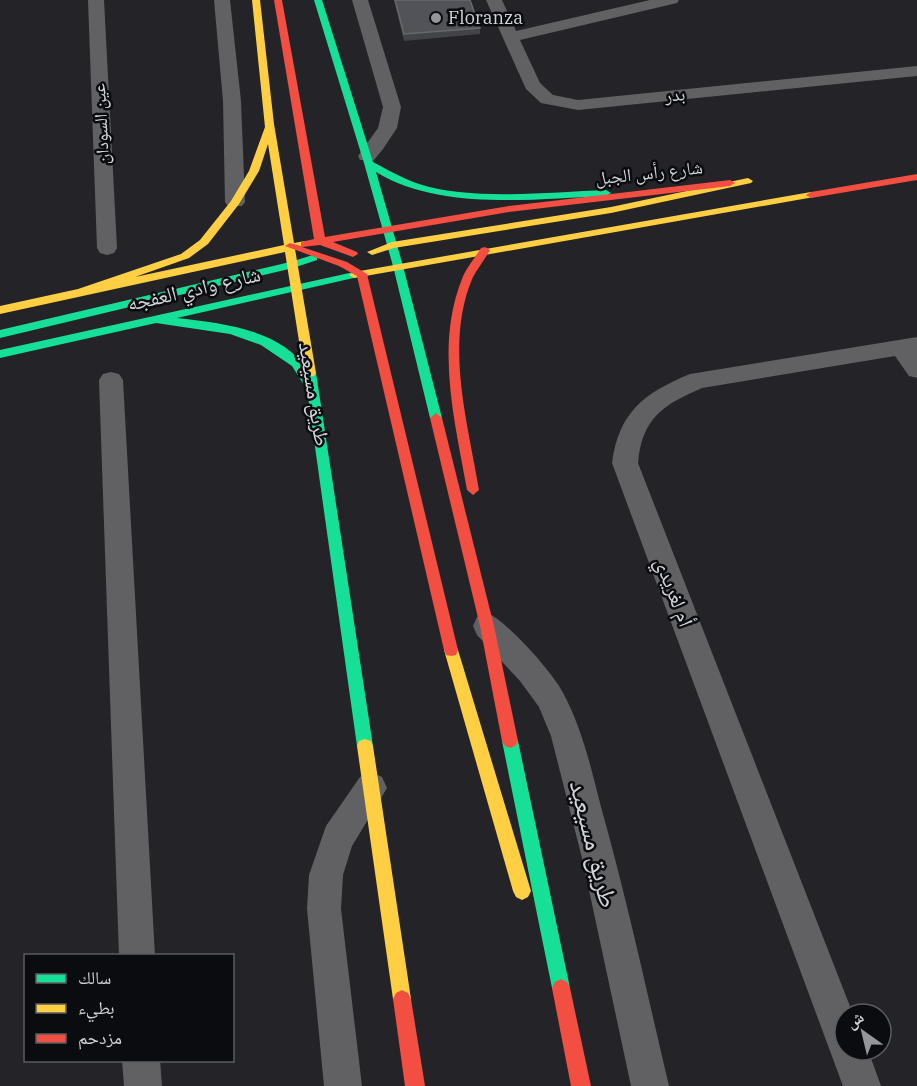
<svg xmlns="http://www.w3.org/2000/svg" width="917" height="1086" font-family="'IBM Plex Serif','Noto Naskh Arabic',serif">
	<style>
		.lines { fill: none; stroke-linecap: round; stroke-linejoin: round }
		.street { fill: #616164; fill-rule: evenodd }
		.fast { fill: #16e098; fill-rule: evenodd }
		.slow { fill: #ffcf43; fill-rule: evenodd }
		.jam { fill: #f24e42; fill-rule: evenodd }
		.wall { fill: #434448 }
		.building { fill: #525358; stroke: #66686c; stroke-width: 1.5 }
		.poi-dot { fill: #95969c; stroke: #0b0c10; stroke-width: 2 }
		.labels { text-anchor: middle; stroke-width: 5; stroke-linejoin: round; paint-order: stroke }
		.far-poi-label { font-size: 18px; fill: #d2d4da; stroke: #0b0c10; text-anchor: start }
		.far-street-label { font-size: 18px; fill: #d2d4da; stroke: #0b0c10 }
		.street-label { font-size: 21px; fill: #d2d4da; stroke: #0b0c10 }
		.near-street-label { font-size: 26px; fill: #d2d4da; stroke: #0b0c10 }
	</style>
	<rect width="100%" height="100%" fill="#232328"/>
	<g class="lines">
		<path class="street" d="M88 0H104L117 248 114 253 107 255 100 253 97 248Z
			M214 0H230L241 101 245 202 242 206H228L225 202 223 101Z
			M352 0H368L401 107 397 128 383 149 374 160H360L358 156 378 128 383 107Z
			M486 0H502L516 31 650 0H679L677 3 520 40 540 83 553 95 578 100 917 66V76L578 110 541 103 526 89Z
			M917 337V378L909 376 895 356 702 388C663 405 642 418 638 463L853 1014H845V1050H868L881 1086H843L612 463C619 412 644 393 690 374Z
			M111 372 119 374 123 380 155 956H119L99 380 103 374Z
			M487 613C506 620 552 672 562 691 582 727 591 768 601 807 627 899 647 993 669 1086H631L583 862 551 736 539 707 520 681 477 635 473 626 477 617Z
			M371 772 382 777 387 788 352 846 343 875 341 909 362 1086H324L307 909 309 875 326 826 360 777Z
			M122 1060H160L162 1086H124Z"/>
		<path class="fast" d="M314 0H322L373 162C388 170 402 178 419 184 472 201 550 192 606 190L611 193 606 196C535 199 439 211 376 172L403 266 442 418 436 423 430 418 393 266 364 163Z
			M313 255 317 256V260L293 268 0 338V330L290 262Z
			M354 272 358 273V277L177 318C220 323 282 329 307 370H314L316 373 373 746 371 751 365 753 359 751 357 746 307 390 292 366 261 345 230 334 156 323 0 358V350Z
			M510 734 515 736 518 741 570 988 567 994 561 997 555 994 552 988 502 741 505 736Z"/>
		<path class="slow" d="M252 0H260L274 124 294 243 305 241 310 244 295 249 316 373 314 376H306L304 373 285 252 0 314V306L78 289 181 254 200 240 231 201 249 171 265 127ZM268 144 284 245 135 277 189 258 208 244 239 204 259 171Z
			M748 178 753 181 751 183 611 213 394 248 372 255 367 252 392 242 611 207Z
			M811 192 814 193V197L354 278 349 275 354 272Z
			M451 644 456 645 458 650 531 891 528 897 522 900 516 897 513 891 444 650 446 645Z
			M365 739 371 741 373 746 411 999 408 1005 402 1008 396 1005 393 999 357 746 359 741Z"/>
		<path class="jam" d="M274 0H282L325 237 509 206 730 180 735 183 730 186 509 212 333 242 357 252 358 254 353 257 320 245 302 247 347 262 367 274 458 650 456 655 451 656 446 655 444 650 357 276 339 266 285 246 290 243 301 246V242L314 239Z
			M917 174V180L811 198 806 195 811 192Z
			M485 247 490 250C485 259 478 268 473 277 444 343 468 423 479 490L473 495 467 490C455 422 435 346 462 279 466 268 475 258 481 248Z
			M436 413 442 418 494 626 518 741 515 746 510 748 505 746 502 741 480 626 430 418Z
			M561 979 567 982 570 988 591 1086H571L552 988 555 982Z
			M402 990 408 993 411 999 425 1086H405L393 999 396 993Z"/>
	</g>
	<path class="wall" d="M394 0H470L480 28V34L404 41Z"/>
	<path class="building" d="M395 0H470L480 28 404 34Z"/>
	<circle class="poi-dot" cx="436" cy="18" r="6"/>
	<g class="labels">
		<g class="far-poi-label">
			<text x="448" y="24">Floranza</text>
		</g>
		<g class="far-street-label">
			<text transform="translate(675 95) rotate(-6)" y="6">بدر</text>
			<text transform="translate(101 124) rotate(-93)" y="6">عين السودان</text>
			<text transform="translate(649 173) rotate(-6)" y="6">شارع رأس الجبل</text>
		</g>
		<g class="street-label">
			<text transform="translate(194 289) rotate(-13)" y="7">شارع وادي العفجه</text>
			<text transform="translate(314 394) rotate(81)" y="7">طريق مسيعيد</text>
			<text transform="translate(674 592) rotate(69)" y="7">أم لغريدي</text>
		</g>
		<g class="near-street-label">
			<text transform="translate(594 844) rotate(76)" y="9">طريق مسيعيد</text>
		</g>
	</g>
	<rect x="24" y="954" width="210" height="108" fill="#0b0c10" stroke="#5b5c61" stroke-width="1.5"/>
	<rect x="36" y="974" width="30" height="9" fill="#16e098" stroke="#5b5c61" stroke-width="1.5"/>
	<text x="78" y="984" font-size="18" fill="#d2d4da">سالك</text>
	<rect x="36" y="1004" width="30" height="9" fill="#ffcf43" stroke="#5b5c61" stroke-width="1.5"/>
	<text x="78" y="1014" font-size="18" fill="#d2d4da">بطيء</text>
	<rect x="36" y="1034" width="30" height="9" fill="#f24e42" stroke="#5b5c61" stroke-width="1.5"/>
	<text x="78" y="1044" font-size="18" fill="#d2d4da">مزدحم</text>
	<g transform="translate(863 1032) rotate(326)"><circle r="28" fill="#0b0c10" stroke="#5b5c61" stroke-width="1.5"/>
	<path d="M0-4.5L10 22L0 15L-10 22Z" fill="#95969c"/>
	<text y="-9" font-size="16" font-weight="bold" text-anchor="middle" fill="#d2d4da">ش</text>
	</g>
</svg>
